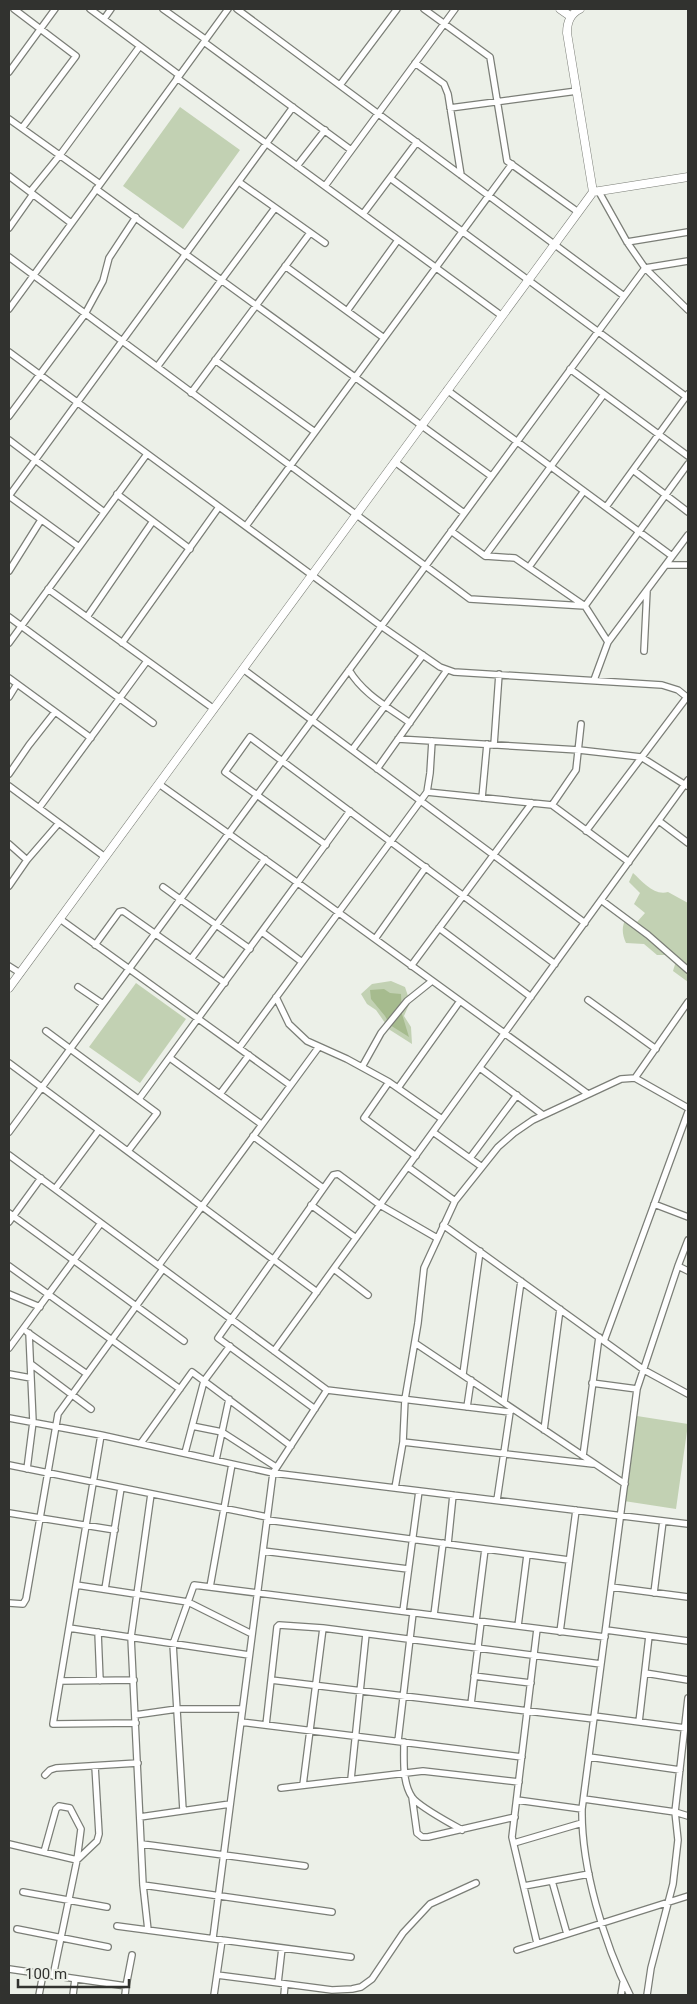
<svg xmlns="http://www.w3.org/2000/svg" width="697" height="2004" font-family="Roboto,sans-serif">
	<style>
		.green { fill: #c2d1b3 }
		.water { fill: #a6bb8e }
		.lines { fill: none; stroke-linecap: round; stroke-linejoin: round }
		.minor-casing { stroke: #7b7e77; stroke-width: 8 }
		.tertiary-casing { stroke: #7b7e77; stroke-width: 9 }
		.minor { stroke: #fff; stroke-width: 5.5 }
		.tertiary { stroke: #fff; stroke-width: 8 }
	</style>
	<rect width="100%" height="100%" fill="#ecf0e8"/>
	<path class="green" d="M180 107 240 150 183 229 123 186Z
		M633 873C643 882 654 896 668 892L688 903V982L673 971 676 961 667 955H657L644 944 626 943C622 934 621 926 627 917L637 922 645 913 634 904 640 893 629 882Z
		M391 981 405 987 410 1002 404 1016 411 1027 412 1044 390 1030 376 1010 367 1004 361 994 372 984Z
		M136 983 186 1019 140 1083 89 1047Z
		M637 1416 688 1424 676 1509 624 1501Z"/>
	<path class="water" d="M384 989 390 993 401 994 402 1014 409 1037 390 1025 385 1016 371 999 370 990Z"/>
	<g class="lines">
		<g class="minor-casing">
			<path id="minor" d="M14 9 76 56 22 128
				M90 9 179 75
				M163 9 205 39
				M237 9 624 296
				M424 9 490 57 507 161 578 212
				M104 19 111 9
				M204 42 351 150
				M415 63 444 84 448 94 461 175
				M9 72 55 9
				M177 78 502 316
				M340 85 397 9
				M450 108 577 91
				M9 119 100 184
				M297 166 325 130
				M9 176 71 223
				M390 178 688 398
				M239 182 325 243
				M325 186 455 9
				M96 189 491 476
				M30 192 60 155 140 46
				M599 192 627 242 645 268 688 310
				M363 214 417 142
				M9 228 33 194
				M627 242 688 232
				M9 257 470 599 585 606
				M285 266 384 338
				M9 309 228 9
				M347 311 398 240
				M9 352 381 626 440 667 454 672 662 685 678 690 688 698
				M215 360 315 432
				M157 367 275 208
				M570 369 688 456
				M447 390 672 556
				M191 393 310 233
				M604 394 485 556 515 558 585 606 608 642
				M9 416 85 314 103 281 109 258 136 217
				M9 440 104 512
				M395 462 464 513
				M633 470 688 512
				M117 494 190 549
				M9 496 293 107
				M9 496 79 547
				M606 507 688 394
				M246 526 512 164
				M451 531 485 556
				M666 565H688
				M529 567 584 491
				M9 571 41 520
				M48 589 214 709
				M585 606 688 464
				M9 617 153 723
				M87 617 153 521
				M9 643 147 454
				M122 643 219 507
				M644 651 647 590
				M243 669 585 923
				M349 670C363 694 388 707 410 723
				M9 678 91 738
				M594 680 608 642 688 535
				M9 697 17 684
				M398 739 579 750 641 757 687 786
				M494 745 499 674
				M352 750 423 655
				M377 769 447 670
				M9 774 29 745 55 712
				M159 784 298 883 588 1094
				M9 786 105 857
				M427 792 552 805 629 862
				M482 798 487 744
				M552 805 576 770 581 724
				M39 808 147 661
				M659 821 688 843
				M586 831 687 697
				M9 844 27 860
				M326 845 225 772 250 737 555 964
				M9 886 27 860 59 823
				M163 887 250 949
				M601 900 648 935 688 970
				M60 919 290 1085
				M439 928 531 997
				M262 932 302 962
				M375 939 426 867
				M95 945 119 912 123 911 225 983
				M191 959 265 859
				M9 966 20 973
				M411 966 532 803
				M78 987 103 1004
				M276 997 289 1024 307 1041 347 1059 389 1082 442 1119
				M588 1000 656 1049
				M46 1031 157 1113 128 1151
				M239 1048 427 792 430 773 432 741
				M170 1058 261 1124
				M9 1063 317 1292
				M362 1067 381 1033 407 1001 432 981
				M480 1068 543 1115
				M635 1078 688 1002
				M389 1082 364 1118 416 1156
				M398 1088 460 1001
				M220 1094 249 1055
				M139 1099 350 811
				M9 1132 645 268 688 261
				M433 1132 482 1167
				M253 1136 323 1188
				M9 1155 327 1390 510 1412
				M470 1158 517 1095
				M408 1167 455 1201
				M55 1189 99 1130
				M654 1204 688 1217
				M311 1205 356 1238
				M9 1213 184 1341
				M9 1222 41 1178
				M443 1225 644 1370 688 1394
				M159 1265 318 1048
				M9 1266 180 1389
				M678 1266 688 1271
				M334 1269 368 1295
				M9 1294 40 1307
				M27 1332 87 1374
				M604 1341 688 1112
				M415 1343 625 1484
				M9 1348 101 1223
				M274 1351 688 780
				M31 1364 91 1409
				M9 1374 31 1378
				M463 1374 480 1251
				M592 1383 637 1389
				M504 1402 521 1281
				M467 1407 471 1380
				M315 1409 218 1338 333 1175 338 1174 380 1205 437 1238
				M9 1418 101 1435 273 1473 688 1524
				M192 1426 222 1432 276 1467
				M544 1430 560 1309
				M101 1435 53 1724 136 1723
				M403 1442 593 1464
				M141 1443 192 1372 291 1446
				M185 1453 204 1381 230 1346
				M583 1456 599 1337
				M216 1460 229 1399
				M9 1465 267 1517
				M27 1469 33 1422 29 1333
				M395 1488 403 1442 405 1399 418 1323 424 1268 455 1201 498 1147 514 1133 533 1120 621 1079 635 1078 688 1108
				M497 1500 510 1412 513 1409
				M9 1513 115 1530
				M267 1520 569 1560
				M448 1544 453 1495
				M263 1551 408 1569
				M76 1585 188 1602 252 1634
				M210 1587 232 1464
				M611 1587 688 1597
				M105 1589 121 1488
				M654 1593 663 1521
				M9 1603 23 1604 26 1599 58 1414 163 1269
				M403 1611 419 1491
				M434 1615 443 1543
				M476 1621 485 1549
				M518 1626 527 1555
				M69 1628 249 1655
				M606 1630 688 1641
				M98 1632 100 1681
				M560 1632 576 1510
				M645 1673 688 1680
				M474 1676 531 1683
				M271 1680 594 1719
				M60 1681 134 1680
				M471 1704 481 1622
				M135 1715 177 1709H242
				M594 1716 685 1728
				M241 1722 522 1757
				M639 1722 649 1636
				M266 1725 277 1627 279 1625 323 1628 601 1664
				M398 1741 413 1613
				M404 1742C404 1759 402 1782 412 1797 419 1807 450 1823 462 1830
				M589 1757 680 1770
				M45 1775 50 1770 56 1768 138 1763
				M351 1779 366 1634
				M303 1785 323 1628
				M281 1788 423 1771 519 1782
				M412 1797 417 1833 422 1837H428L515 1817
				M584 1799 675 1812 688 1816
				M517 1800 582 1809
				M183 1810 173 1644 194 1585 605 1637
				M140 1817 230 1804
				M514 1843 582 1823
				M9 1844 77 1860 97 1841 99 1834 95 1766
				M142 1844 305 1866
				M44 1852 56 1809 59 1806 70 1808 81 1829 77 1860 53 1976
				M552 1881 567 1934
				M143 1885 332 1912
				M524 1886 589 1874
				M23 1892 107 1907
				M117 1926 351 1957
				M17 1929 108 1947
				M148 1930 143 1885 131 1637 151 1494
				M213 1938 273 1473 327 1390
				M537 1943 512 1837 537 1629
				M517 1950 688 1896
				M9 1969 126 1986 132 1955
				M217 1975 332 1990 352 1989 361 1987 372 1979 403 1933 430 1904 476 1883
				M278 1983 282 1948
				M39 1995 43 1974
				M73 1995 75 1979
				M125 1995 126 1986
				M214 1995 222 1940
				M284 1995 285 1984
				M621 1995 623 1983
				M630 1995C604 1944 581 1866 582 1809L637 1389 678 1266 688 1240
				M647 1995 651 1968 673 1884 678 1840 675 1812 688 1698"/>
		</g>
		<g class="tertiary-casing">
			<path id="tertiary" d="M560 9 570 16
				M593 192 688 177
				M9 988 593 192 567 33C567 22 570 14 580 9"/>
		</g>
		<use href="#minor" class="minor"/>
		<use href="#tertiary" class="tertiary"/>
	</g>
	<rect width="697" height="2004" fill="none" stroke="#31322f" stroke-width="20"/>
	<path d="M18 1979v8h111v-8" fill="none" stroke="#31322f" stroke-width="2.5"/>
	<text x="25" y="1979" font-size="15" fill="#31322f" stroke="#ecf0e8" stroke-width="4" paint-order="stroke">100 m</text>
</svg>
